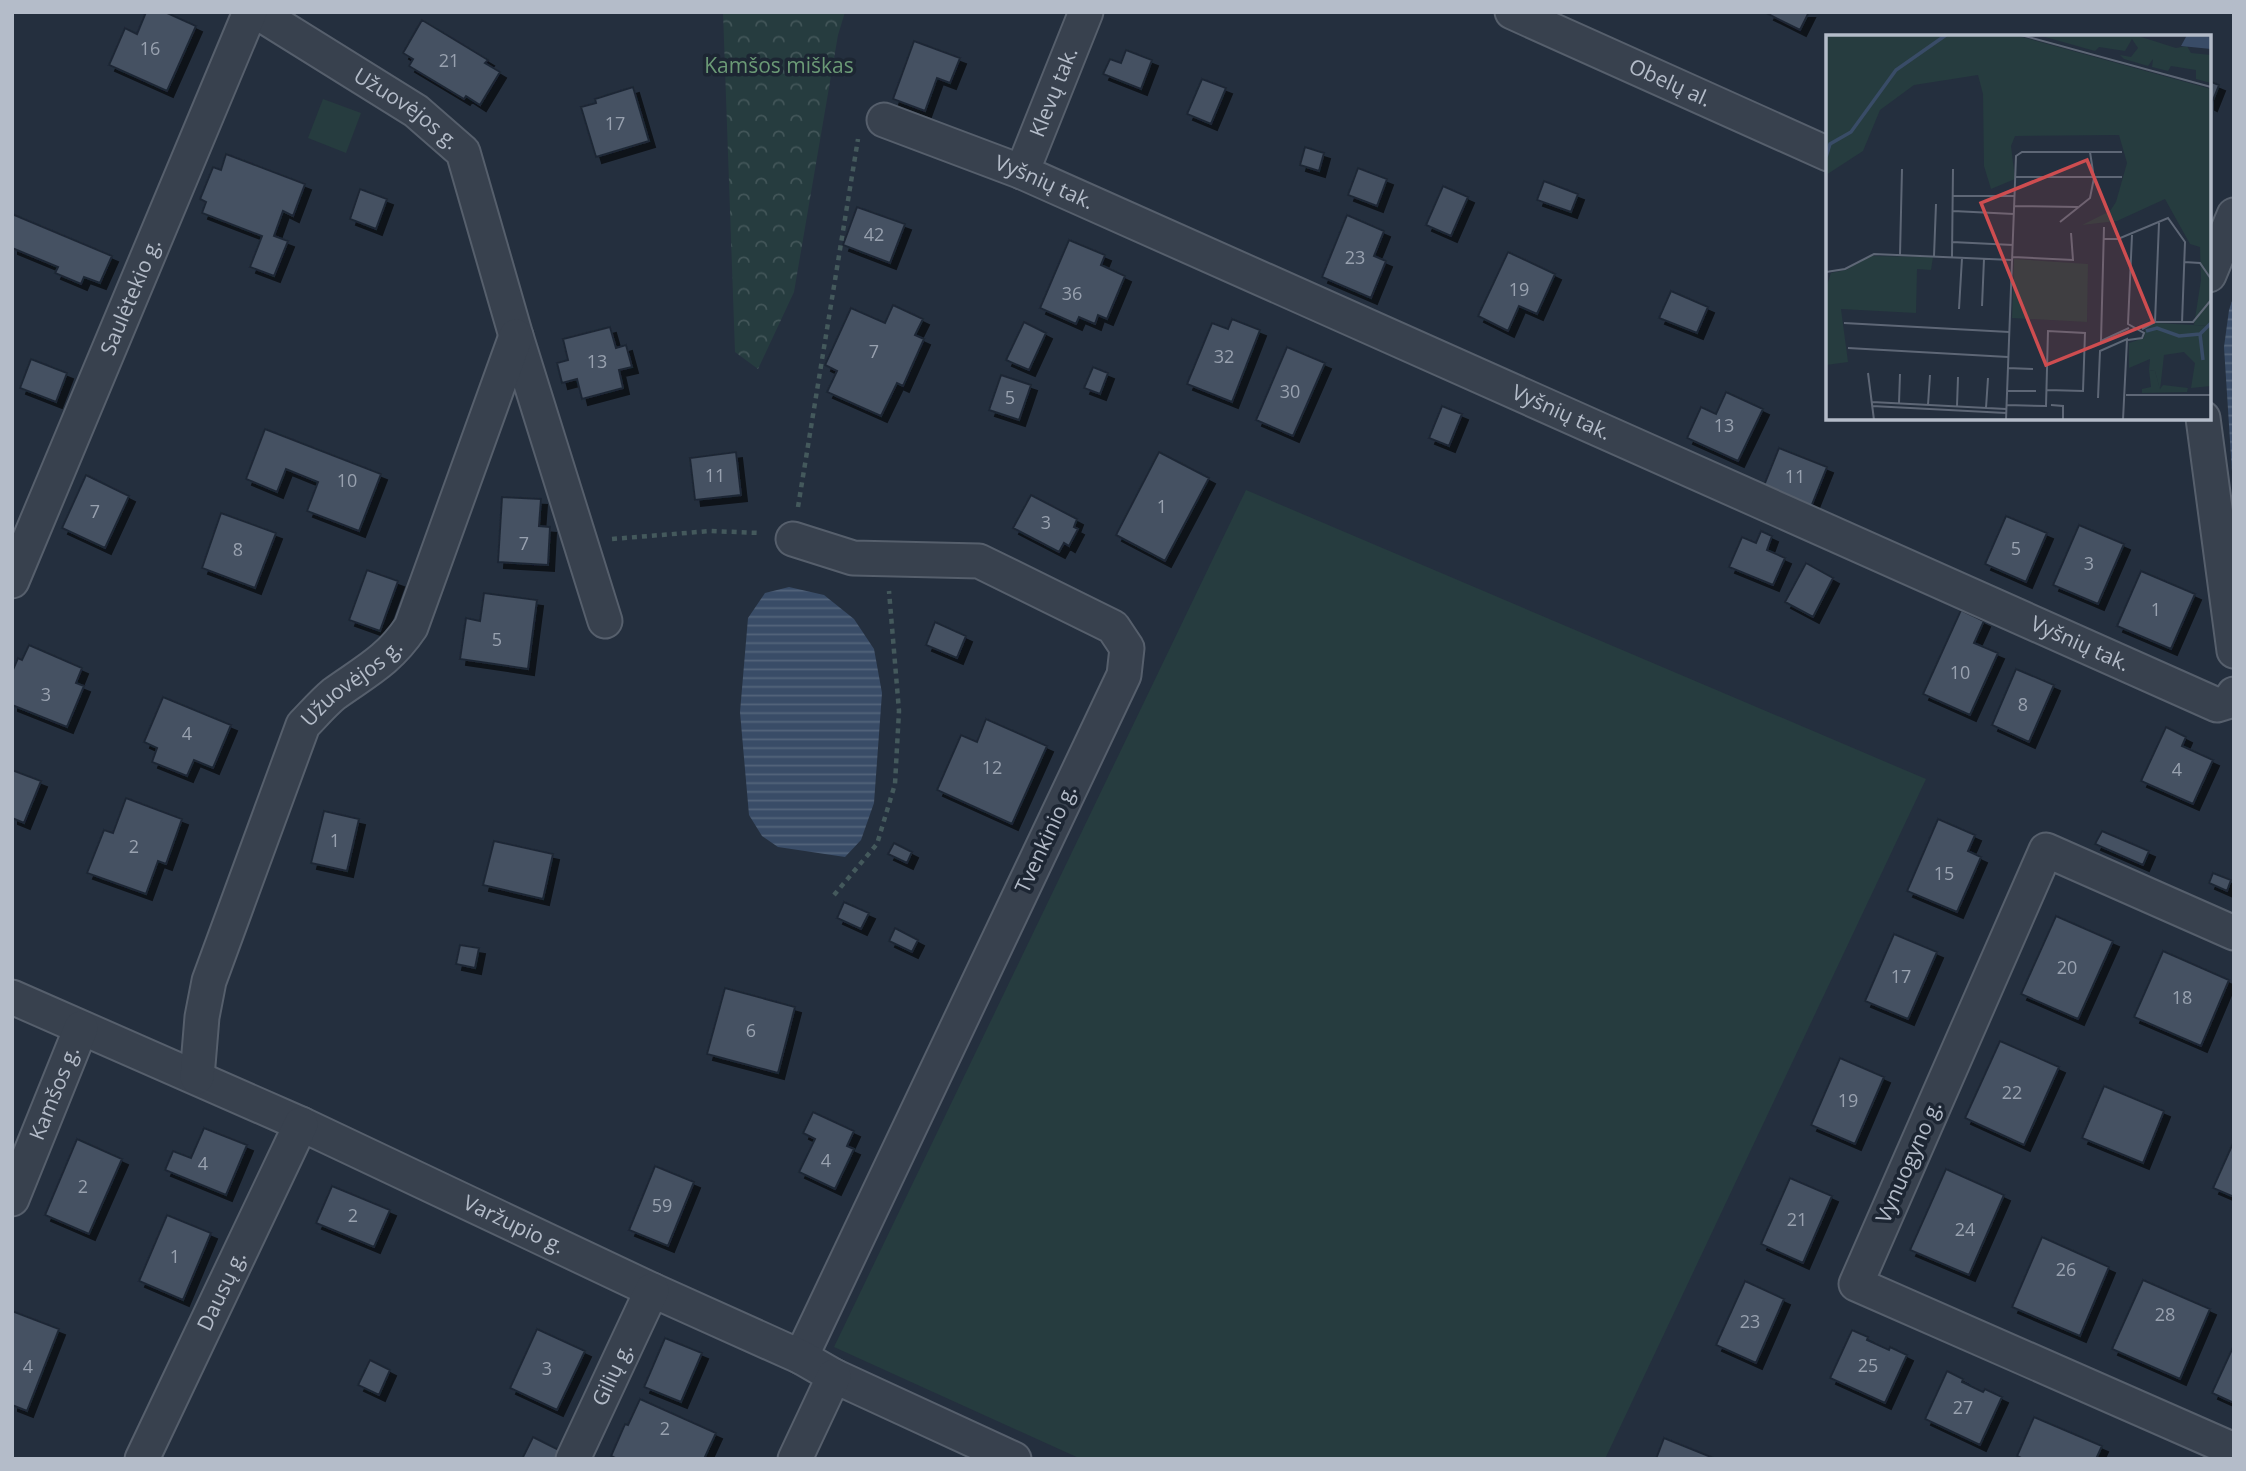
<svg xmlns="http://www.w3.org/2000/svg" width="2246" height="1471" font-family="'Open Sans',sans-serif">
<defs>
<pattern id="forest-crowns" width="20" height="18" patternUnits="userSpaceOnUse" patternTransform="scale(1.75)"><rect width="20" height="18" fill="#263c3f"/><path d="M2 6a3 3 0 1 1 6 0M12 15a3 3 0 1 1 6 0" fill="none" stroke="#435659"/></pattern>
<pattern id="water-rules" width="6" height="5" patternUnits="userSpaceOnUse" patternTransform="scale(1.75)"><rect width="6" height="5" fill="#394c67"/><path d="M0 2.5h6" fill="none" stroke="#53647b"/></pattern>
<filter id="shadow"><feDropShadow dx="6" dy="6" stdDeviation="0" flood-color="#0009"/></filter>
</defs>
<rect width="100%" height="100%" fill="#242f3e"/>
<path fill="#263c3f" d="M 323,99 L 361,113 L 346,153 L 308,138 Z
M 1246,490 L 1926,779 L 1605,1459 L 1081,1459 L 834,1347 Z"/>
<path fill="url(#forest-crowns)" d="M 723,12 L 845,12 L 838,35 L 794,292 L 758,369 L 735,352 Z"/>
<path fill="url(#water-rules)" d="M 2234,295 L 2234,503 L 2224,347 L 2229,310 Z
M 789,587 L 824,595 L 854,619 L 874,649 L 882,693 L 874,803 L 861,840 L 845,857 L 778,847 L 762,836 L 749,815 L 740,712 L 748,618 L 765,593 Z"/>
<path fill="#455162" stroke="#1f2835" stroke-width="2" filter="url(#shadow)" d="M 146,12 L 165,12 L 196,26 L 167,91 L 109,65 L 125,28 L 137,34 Z
M 1769,12 L 1809,12 L 1800,30 L 1768,14 Z
M 422,20 L 488,60 L 485,63 L 500,72 L 480,105 L 466,96 L 464,99 L 409,66 L 413,59 L 403,53 Z
M 914,41 L 960,58 L 950,83 L 937,78 L 925,111 L 893,99 Z
M 1126,50 L 1152,60 L 1141,89 L 1103,74 L 1110,59 L 1121,63 Z
M 1202,79 L 1226,88 L 1211,124 L 1187,114 Z
M 2209,81 L 2219,85 L 2211,105 L 2209,104 Z
M 633,87 L 649,141 L 596,157 L 581,107 L 596,103 L 595,99 Z
M 1305,147 L 1324,153 L 1319,171 L 1300,165 Z
M 226,154 L 305,184 L 293,216 L 283,211 L 274,236 L 288,241 L 274,276 L 250,267 L 262,236 L 202,213 L 206,202 L 200,199 L 213,167 L 221,170 Z
M 1358,168 L 1387,179 L 1377,206 L 1348,195 Z
M 1544,181 L 1578,194 L 1571,212 L 1537,200 Z
M 1443,186 L 1468,197 L 1451,236 L 1426,225 Z
M 360,189 L 387,199 L 376,229 L 350,219 Z
M 857,207 L 905,224 L 890,263 L 843,245 Z
M 12,214 L 112,256 L 100,283 L 84,277 L 81,284 L 55,273 L 58,267 L 12,248 Z
M 1347,215 L 1384,231 L 1374,256 L 1386,261 L 1371,298 L 1322,277 Z
M 1069,240 L 1105,255 L 1101,265 L 1125,276 L 1107,319 L 1098,315 L 1095,324 L 1079,317 L 1076,324 L 1040,308 Z
M 1508,252 L 1555,274 L 1537,314 L 1519,306 L 1508,331 L 1478,316 Z
M 1671,291 L 1708,307 L 1697,333 L 1659,318 Z
M 893,305 L 923,319 L 915,335 L 924,339 L 903,386 L 897,383 L 881,416 L 827,392 L 837,371 L 825,365 L 851,308 L 885,323 Z
M 1232,319 L 1260,330 L 1232,402 L 1187,384 L 1212,323 L 1228,329 Z
M 1024,322 L 1046,333 L 1029,370 L 1006,360 Z
M 610,327 L 616,348 L 626,345 L 632,367 L 619,370 L 623,388 L 582,399 L 577,379 L 562,383 L 557,363 L 568,360 L 563,339 Z
M 1287,347 L 1325,363 L 1293,436 L 1256,420 Z
M 31,359 L 67,373 L 56,402 L 20,388 Z
M 1093,367 L 1108,373 L 1100,394 L 1084,388 Z
M 1001,375 L 1031,385 L 1019,420 L 989,410 Z
M 1726,392 L 1763,409 L 1738,461 L 1687,438 L 1701,407 L 1716,414 Z
M 1442,406 L 1462,414 L 1449,446 L 1429,438 Z
M 265,429 L 381,474 L 359,531 L 307,511 L 318,482 L 286,469 L 277,492 L 246,479 Z
M 1779,448 L 1827,467 L 1811,507 L 1763,488 Z
M 736,452 L 741,495 L 695,500 L 690,458 Z
M 1159,452 L 1209,478 L 1165,561 L 1116,535 Z
M 86,475 L 129,496 L 105,548 L 62,528 Z
M 1031,495 L 1077,519 L 1074,527 L 1078,529 L 1069,546 L 1064,543 L 1059,552 L 1013,528 Z
M 502,497 L 541,499 L 539,526 L 550,527 L 548,565 L 498,562 Z
M 221,513 L 276,533 L 255,588 L 202,568 Z
M 2006,516 L 2047,533 L 2026,582 L 1985,564 Z
M 2079,525 L 2124,544 L 2098,604 L 2053,585 Z
M 1761,531 L 1772,536 L 1767,550 L 1785,558 L 1773,585 L 1729,567 L 1742,537 L 1756,543 Z
M 1806,563 L 1833,578 L 1813,617 L 1785,602 Z
M 367,570 L 398,581 L 380,631 L 349,620 Z
M 2141,571 L 2195,594 L 2171,649 L 2117,626 Z
M 484,593 L 537,600 L 528,669 L 460,659 L 466,618 L 480,621 Z
M 1961,610 L 1984,621 L 1974,643 L 1998,653 L 1970,715 L 1923,694 Z
M 935,622 L 966,636 L 957,658 L 926,645 Z
M 29,645 L 82,668 L 76,683 L 84,686 L 67,727 L 12,705 L 12,672 L 18,658 L 22,660 Z
M 2016,669 L 2054,685 L 2029,742 L 1992,725 Z
M 163,697 L 231,725 L 213,768 L 194,760 L 187,776 L 152,762 L 157,748 L 144,742 Z
M 986,719 L 1047,746 L 1012,824 L 937,790 L 961,735 L 977,742 Z
M 2166,727 L 2186,737 L 2182,746 L 2213,760 L 2193,804 L 2141,781 Z
M 12,770 L 41,781 L 24,823 L 12,818 Z
M 126,798 L 182,819 L 166,864 L 158,861 L 146,894 L 87,873 L 104,830 L 113,833 Z
M 324,811 L 359,819 L 347,871 L 311,863 Z
M 1938,819 L 1975,835 L 1968,851 L 1981,857 L 1957,912 L 1907,891 Z
M 2102,831 L 2149,851 L 2143,865 L 2095,844 Z
M 494,841 L 553,854 L 543,899 L 483,885 Z
M 894,843 L 912,852 L 907,863 L 888,854 Z
M 2213,873 L 2231,880 L 2227,891 L 2209,883 Z
M 844,902 L 869,913 L 861,929 L 837,918 Z
M 2056,916 L 2113,941 L 2078,1019 L 2021,994 Z
M 895,928 L 918,940 L 912,952 L 889,941 Z
M 1894,934 L 1937,952 L 1908,1019 L 1865,1001 Z
M 460,945 L 479,948 L 475,968 L 456,964 Z
M 2163,951 L 2229,980 L 2201,1046 L 2134,1017 Z
M 725,988 L 795,1007 L 778,1073 L 707,1054 Z
M 2000,1041 L 2059,1067 L 2024,1145 L 1965,1118 Z
M 1840,1058 L 1884,1077 L 1855,1144 L 1811,1125 Z
M 2104,1086 L 2164,1111 L 2143,1163 L 2082,1138 Z
M 813,1112 L 854,1131 L 847,1146 L 854,1149 L 835,1189 L 799,1172 L 815,1139 L 803,1133 Z
M 204,1128 L 247,1145 L 226,1195 L 165,1170 L 173,1151 L 191,1158 Z
M 77,1139 L 122,1159 L 89,1234 L 45,1215 Z
M 2234,1141 L 2234,1197 L 2213,1188 Z
M 655,1166 L 694,1182 L 668,1246 L 629,1230 Z
M 1946,1169 L 2004,1195 L 1969,1275 L 1910,1250 Z
M 1790,1178 L 1832,1196 L 1803,1263 L 1761,1244 Z
M 332,1186 L 390,1210 L 374,1247 L 316,1223 Z
M 167,1215 L 211,1233 L 183,1300 L 139,1281 Z
M 2042,1237 L 2109,1267 L 2080,1336 L 2012,1307 Z
M 2143,1280 L 2210,1309 L 2180,1379 L 2112,1349 Z
M 1745,1281 L 1784,1299 L 1756,1363 L 1716,1345 Z
M 12,1311 L 59,1329 L 27,1411 L 12,1405 Z
M 537,1329 L 585,1351 L 557,1410 L 510,1388 Z
M 1852,1330 L 1868,1337 L 1867,1340 L 1889,1350 L 1890,1347 L 1907,1355 L 1885,1403 L 1830,1378 Z
M 665,1338 L 702,1353 L 681,1402 L 644,1387 Z
M 2234,1345 L 2234,1403 L 2212,1393 Z
M 370,1360 L 390,1370 L 379,1395 L 358,1385 Z
M 1947,1371 L 1963,1379 L 1962,1382 L 1983,1392 L 1985,1389 L 2002,1397 L 1980,1445 L 1925,1419 Z
M 640,1399 L 716,1433 L 704,1459 L 617,1459 L 611,1456 L 625,1424 L 628,1425 Z
M 2034,1417 L 2102,1446 L 2096,1459 L 2023,1459 L 2017,1456 Z
M 533,1437 L 561,1451 L 558,1459 L 522,1459 Z
M 1664,1438 L 1716,1459 L 1656,1459 Z"/>
<g fill="none" stroke-linecap="round" stroke-linejoin="round">
<g stroke="#565f6c" stroke-width="37">
<g id="minor">
<path id="s1" d="M 257,12 L 416,111 L 463,152 L 516,336 L 605,621"/>
<path id="s2" d="M 1512,12 L 1828,154"/>
<path id="s3" d="M 884,120 L 1022,172 L 2217,705 L 2230,701 L 2234,694"/>
<path id="s4" d="M 1022,172 L 1086,12"/>
<path d="M 2209,275 L 2234,215"/>
<path d="M 2203,418 L 2234,651"/>
<path d="M 793,539 L 853,558 L 979,561 L 1113,627 L 1127,648 L 1124,675 L 801,1357"/>
<path id="s5" d="M 12,581 L 250,12"/>
<path d="M 2234,933 L 2046,850 L 1856,1284 L 2234,1450"/>
<path id="s6" d="M 12,997 L 301,1124 L 652,1290 L 801,1357 L 834,1376 L 1014,1459"/>
<path id="s7" d="M 197,1077 L 202,1017 L 209,981 L 303,725 C 313,715 323,703 334,694 C 366,671 388,661 411,627 L 516,336"/>
<path id="s8" d="M 12,1199 L 81,1028"/>
<path id="s9" d="M 142,1459 L 301,1124"/>
<path id="s10" d="M 573,1459 L 652,1290"/>
<path d="M 795,1459 L 834,1376"/>
</g>
</g>
<path stroke="#44595c" stroke-width="4.5" stroke-dasharray="5 5" stroke-linecap="butt" d="M 798,507 L 858,139
M 612,539 L 710,531 L 761,533
M 834,895 L 877,844 L 895,784 L 899,711 L 889,591"/>
<use href="#minor" stroke="#38414e" stroke-width="33"/>
</g>
<g text-anchor="middle" stroke-width="7" stroke-linejoin="round" paint-order="stroke">
<g font-size="18" fill="#98a1af">
<text x="150" y="55">16</text>
<text x="449" y="67">21</text>
<text x="615" y="130">17</text>
<text x="874" y="241">42</text>
<text x="1355" y="264">23</text>
<text x="1519" y="296">19</text>
<text x="1072" y="300">36</text>
<text x="874" y="358">7</text>
<text x="1224" y="363">32</text>
<text x="597" y="368">13</text>
<text x="1290" y="398">30</text>
<text x="1010" y="404">5</text>
<text x="1724" y="432">13</text>
<text x="715" y="482">11</text>
<text x="1795" y="483">11</text>
<text x="347" y="487">10</text>
<text x="1162" y="513">1</text>
<text x="95" y="518">7</text>
<text x="1046" y="529">3</text>
<text x="524" y="550">7</text>
<text x="2016" y="555">5</text>
<text x="238" y="556">8</text>
<text x="2089" y="570">3</text>
<text x="2156" y="616">1</text>
<text x="497" y="646">5</text>
<text x="1960" y="679">10</text>
<text x="46" y="701">3</text>
<text x="2023" y="711">8</text>
<text x="187" y="740">4</text>
<text x="992" y="774">12</text>
<text x="2177" y="776">4</text>
<text x="335" y="847">1</text>
<text x="134" y="853">2</text>
<text x="1944" y="880">15</text>
<text x="2067" y="974">20</text>
<text x="1901" y="983">17</text>
<text x="2182" y="1004">18</text>
<text x="751" y="1037">6</text>
<text x="2012" y="1099">22</text>
<text x="1848" y="1107">19</text>
<text x="826" y="1167">4</text>
<text x="203" y="1170">4</text>
<text x="83" y="1193">2</text>
<text x="662" y="1212">59</text>
<text x="353" y="1222">2</text>
<text x="1797" y="1226">21</text>
<text x="1965" y="1236">24</text>
<text x="175" y="1263">1</text>
<text x="2066" y="1276">26</text>
<text x="2165" y="1321">28</text>
<text x="1750" y="1328">23</text>
<text x="1868" y="1372">25</text>
<text x="28" y="1373">4</text>
<text x="547" y="1375">3</text>
<text x="1963" y="1414">27</text>
<text x="665" y="1435">2</text>
</g>
<g font-size="21" fill="#6b9a76" stroke="#1d2633">
<text x="779" y="73">Kamšos miškas</text>
</g>
<g font-size="21" fill="#b4bcc9" stroke="#1d2633">
<text dy="7" stroke="none"><textPath href="#s2" startOffset="173">Obelų al.</textPath></text>
<text dy="7" stroke="none"><textPath href="#s4" startOffset="86">Klevų tak.</textPath></text>
<text dy="7" stroke="none"><textPath href="#s1" startOffset="178">Užuovėjos g.</textPath></text>
<text dy="7" stroke="none"><textPath href="#s3" startOffset="172">Vyšnių tak.</textPath></text>
<text dy="7" stroke="none"><textPath href="#s5" startOffset="308">Saulėtekio g.</textPath></text>
<text dy="7" stroke="none"><textPath href="#s3" startOffset="738">Vyšnių tak.</textPath></text>
<text dy="7" stroke="none"><textPath href="#s3" startOffset="1306">Vyšnių tak.</textPath></text>
<text dy="7" stroke="none"><textPath href="#s7" startOffset="434">Užuovėjos g.</textPath></text>
<text transform="translate(1046 839) rotate(-65)" y="7">Tvenkinio g.</text>
<text dy="7" stroke="none"><textPath href="#s8" startOffset="114">Kamšos g.</textPath></text>
<text transform="translate(1909 1162) rotate(-66)" y="7">Vynuogyno g.</text>
<text dy="7" stroke="none"><textPath href="#s6" startOffset="551">Varžupio g.</textPath></text>
<text dy="7" stroke="none"><textPath href="#s9" startOffset="186">Dausų g.</textPath></text>
<text dy="7" stroke="none"><textPath href="#s10" startOffset="93">Gilių g.</textPath></text>
</g>
</g>
<g transform="translate(1826 35)">
<rect width="385" height="385" fill="#242f3e"/>
<path d="M 44,221 L 107,222 L 105,235 L 91,234 L 90,278 L 15,274 L 22,327 L 0,330 L 0,253 L 5,238 L 20,235 ZM 188,224 L 262,229 L 261,287 L 186,283 ZM 323,335 L 329,336 L 334,354 L 337,350 L 362,353 L 361,357 L 316,358 L 316,354 L 325,352 Z" fill="#263c3f"/>
<path d="M 0,0 L 189,0 L 385,54 L 385,291 L 368,290 L 375,245 L 374,212 L 364,209 L 339,164 L 291,186 L 256,190 L 284,176 L 290,167 L 301,128 L 293,100 L 189,101 L 185,111 L 189,144 L 165,154 L 158,131 L 157,59 L 152,40 L 88,50 L 54,75 L 37,116 L 0,140 ZM 212,0 L 309,0 L 350,13 L 361,11 L 365,18 L 385,20 L 385,48 L 370,44 L 370,35 L 345,31 L 342,36 L 326,32 L 327,24 L 322,31 L 298,24 L 294,20 L 305,22 L 312,13 L 306,4 L 299,16 L 273,12 L 269,16 Z" fill="#263c3f"/>
<path d="M 330,288 L 385,291 L 385,351 L 365,353 L 369,328 L 358,317 L 338,320 L 334,355 L 329,336 L 323,335 L 324,324 L 303,333 L 303,308 L 318,303 L 319,294 Z" fill="#263c3f"/>
<path d="M 361,0 L 385,0 L 385,14 L 355,11 Z" fill="#394c67"/>
<path fill="none" stroke="#394c67" stroke-width="3.5" d="M 0,122 L 4,109 L 25,97 L 70,35 L 120,0M 320,296 L 331,293 L 353,301 L 374,299 L 385,288M 374,299 L 377,325"/>
<path fill="none" stroke="#5e6776" stroke-width="2" d="M 195,0 L 385,52M 190,142 L 296,142M 127,161 L 189,161M 189,171 L 252,172M 127,176 L 188,179M 234,187 L 264,163 L 268,143 L 264,117M 278,192 L 275,306 L 303,293M 278,204 L 292,204 L 342,183 L 359,207 L 356,288M 126,207 L 187,210M 74,220 L 76,134M 108,221 L 110,169M 126,222 L 127,134M 187,222 L 247,225 L 245,198M 358,227 L 374,228 L 385,244M 0,237 L 19,234 L 48,219 L 186,225M 156,271 L 158,224M 133,274 L 136,223M 329,287 L 333,188M 18,288 L 183,297M 316,294 L 329,287 L 367,287 L 385,265M 302,305 L 316,303 L 318,298 L 302,289 L 306,200M 22,313 L 182,322M 181,333 L 207,334M 42,338 L 48,385M 181,356 L 210,356M 300,360 L 385,360M 272,363 L 274,316 L 301,304 L 297,385M 46,367 L 180,374M 73,368 L 74,339M 102,370 L 104,340M 180,370 L 220,371 L 221,334 L 222,296 L 259,298 L 257,356 L 221,355M 225,370 L 237,371 L 237,385M 46,371 L 180,378M 131,371 L 132,342M 160,373 L 162,343M 180,385 L 190,121 L 196,117 L 296,117"/>
<path fill="#ce4d50" fill-opacity="0.15" stroke="#ce4d50" stroke-width="3.5" d="M 261,125 L 327,287 L 220,330 L 155,168 Z"/>
<rect width="385" height="385" fill="none" stroke="#b4bcc9" stroke-width="3.5"/>
</g>
<rect width="2246" height="1471" fill="none" stroke="#b4bcc9" stroke-width="28"/>
</svg>
